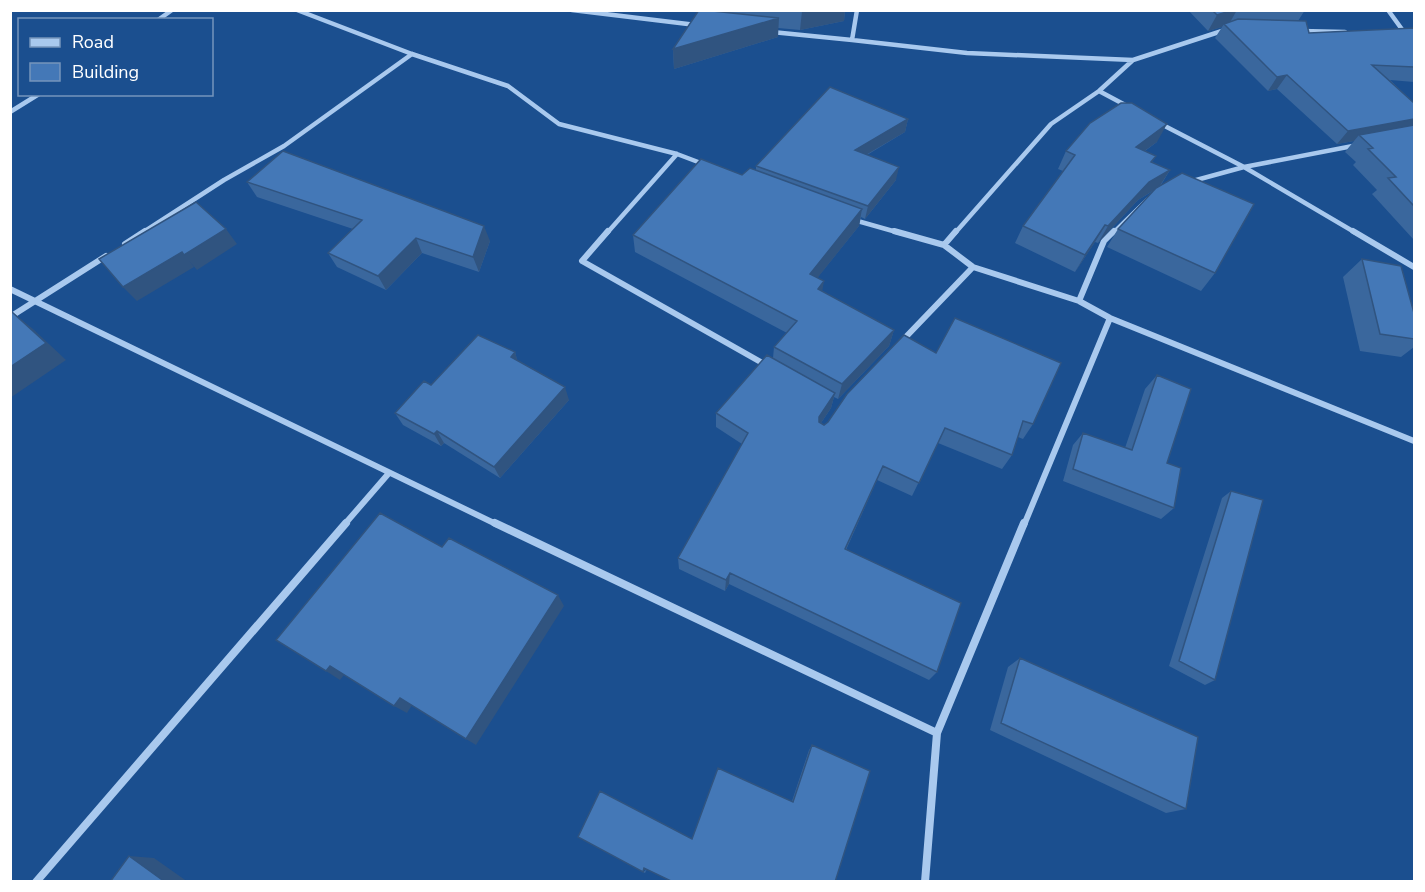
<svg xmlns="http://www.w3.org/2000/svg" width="1425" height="892" font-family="'Nunito Sans',sans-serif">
<rect width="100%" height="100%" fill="#1b4f8f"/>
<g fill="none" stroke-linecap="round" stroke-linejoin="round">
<path stroke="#a9c9ee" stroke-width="4.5" d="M 297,10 L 412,54 L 508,86 L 559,124 L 677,154 L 706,165
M 572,10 L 696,25
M 1388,10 L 1414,46
M 158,20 L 172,10
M 1301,31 L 1345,32
M 772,32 L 852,40 L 857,10
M 852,40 L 967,53 L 1133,60
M 1099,91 L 1129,107
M 10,112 L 39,94
M 1159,123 L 1244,167 L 1356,233
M 1189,182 L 1244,167 L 1358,145
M 854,220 L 900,233
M 142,233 L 224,180 L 284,146 L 412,54
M 607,233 L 677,154
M 955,233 L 1051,124 L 1099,91 L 1133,60 L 1225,30
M 1113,233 L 1147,200"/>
<path stroke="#a9c9ee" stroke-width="6" d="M 608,231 L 582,261 L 766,365
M 894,231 L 944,245 L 973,267 L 1079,301 L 1110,318 L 1414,441
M 1353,231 L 1414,267
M 125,244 L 145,231
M 944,245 L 956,231
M 10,289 L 498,525
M 1079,301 L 1104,241 L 1114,231
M 10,317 L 106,256
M 901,342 L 973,267
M 344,525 L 389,473
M 1024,525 L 1110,318"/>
<path stroke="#a9c9ee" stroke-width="8" d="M 495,523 L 937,733 L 1024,523
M 36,882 L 346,523
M 925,882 L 937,733"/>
</g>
<path fill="#3a679d" d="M 699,10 L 845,10 L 844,21 L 800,30 L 778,28 L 778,37 L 674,69 L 673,49 Z
M 1188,10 L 1305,10 L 1298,21 L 1309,33 L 1414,28 L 1414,82 L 1390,80 L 1414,103 L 1414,240 L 1372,194 L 1377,190 L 1353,165 L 1356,162 L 1345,152 L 1354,141 L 1337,144 L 1277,89 L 1268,91 L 1215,38 L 1222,27 L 1208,31 Z
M 908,119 L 905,132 L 867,155 L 896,180 L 865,219 L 861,217 L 859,226 L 817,278 L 822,291 L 894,330 L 889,346 L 838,399 L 834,397 L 831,408 L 821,423 L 824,425 L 828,422 L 904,335 L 1033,424 L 1023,439 L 1018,437 L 1012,455 L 1002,469 L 938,443 L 912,496 L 877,480 L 846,550 L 937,672 L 929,680 L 729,584 L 725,591 L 679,569 L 678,558 L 742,444 L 716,427 L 716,413 L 773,358 L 774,347 L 787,333 L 635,252 L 633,235 L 742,175 L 756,170 L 756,166 Z
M 1157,142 L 1145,151 L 1156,156 L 1152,162 L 1170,170 L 1161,185 L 1215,273 L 1201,291 L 1107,247 L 1118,229 L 1153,191 L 1138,200 L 1098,243 L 1095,242 L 1075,272 L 1015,243 L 1023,226 L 1063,171 L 1058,169 L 1066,151 Z
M 247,182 L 490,241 L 479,272 L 422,253 L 386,290 L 337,267 L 328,253 L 353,229 L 257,197 Z
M 1362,259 L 1414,313 L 1414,347 L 1401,357 L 1360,351 L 1343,277 Z
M 515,352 L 517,360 L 569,400 L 500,478 L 444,443 L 441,446 L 403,425 L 395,413 L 431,385 Z
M 1157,375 L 1167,463 L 1174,508 L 1161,519 L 1063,481 L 1073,445 L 1083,433 L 1125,448 L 1145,389 Z
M 1231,491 L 1215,680 L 1205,685 L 1169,666 L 1222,498 Z
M 1020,658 L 1186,809 L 1166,813 L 990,730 L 1008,667 Z
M 812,745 L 870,771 L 647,869 L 645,873 L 643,872 L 692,839 L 792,801 L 809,750 Z"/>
<path fill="#305480" d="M 845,10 L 844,21 L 800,30 L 802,11 Z
M 1233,10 L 1237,10 L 1229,24 L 1224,24 L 1222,27 L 1208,31 L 1217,15 Z
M 779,18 L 778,37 L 674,69 L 673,49 Z
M 1287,75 L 1277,89 L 1268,91 L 1277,77 Z
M 908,119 L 905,132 L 852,163 L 855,150 Z
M 1414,119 L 1414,130 L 1359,135 L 1354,141 L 1337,144 L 1348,131 Z
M 1167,124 L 1157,142 L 1126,164 L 1136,147 Z
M 899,167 L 896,180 L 865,219 L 868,206 Z
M 1170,170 L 1159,187 L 1138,200 L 1098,243 L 1108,226 L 1149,182 Z
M 862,209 L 859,226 L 807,291 L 810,274 Z
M 1105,225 L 1095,242 L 1075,272 L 1085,255 Z
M 484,226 L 490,241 L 479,272 L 473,257 Z
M 226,229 L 237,244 L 197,270 L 184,255 Z
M 416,238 L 422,253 L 386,290 L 378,276 Z
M 182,252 L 194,267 L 137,301 L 123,287 Z
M 824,281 L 821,298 L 818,289 Z
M 12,312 L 33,329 L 66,360 L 10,398 Z
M 894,330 L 889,346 L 838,399 L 842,384 Z
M 515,352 L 519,366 L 511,357 Z
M 565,387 L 569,400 L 500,478 L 494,467 Z
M 835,393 L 831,408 L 815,432 L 819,417 Z
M 437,431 L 444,443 L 441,446 L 434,434 Z
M 883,466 L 877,480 L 840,561 L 845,549 Z
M 730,573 L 729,584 L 725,591 L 726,580 Z
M 558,595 L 564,606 L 476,745 L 466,739 Z
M 330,666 L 344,675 L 340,680 L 326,671 Z
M 400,698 L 412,705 L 407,713 L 394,706 Z
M 129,856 L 154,858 L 188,882 L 165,882 Z"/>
<path fill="#4478b7" stroke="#305480" stroke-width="1.5" d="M 699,10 L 703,10 L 779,18 L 673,49 Z
M 1212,10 L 1233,10 L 1217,15 Z
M 1238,19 L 1306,21 L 1309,33 L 1414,28 L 1414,67 L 1372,65 L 1414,103 L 1414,119 L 1348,131 L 1287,75 L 1277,77 L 1224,24 Z
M 830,87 L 908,119 L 855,150 L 899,167 L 868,206 L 756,166 Z
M 1121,103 L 1132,103 L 1167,124 L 1136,147 L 1156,156 L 1151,162 L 1170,170 L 1149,182 L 1108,226 L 1105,225 L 1085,255 L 1023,226 L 1075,155 L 1066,151 L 1090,123 Z
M 1414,125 L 1414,206 L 1388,178 L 1396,177 L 1368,149 L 1373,148 L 1359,135 Z
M 283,151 L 484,226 L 473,257 L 416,238 L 378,276 L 328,253 L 362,220 L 247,182 Z
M 701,159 L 742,175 L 750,168 L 862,209 L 810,274 L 824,281 L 818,289 L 894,330 L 842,384 L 774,347 L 797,321 L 633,235 Z
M 1182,173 L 1254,204 L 1215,273 L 1118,229 L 1156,188 Z
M 196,202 L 226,229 L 184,255 L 182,252 L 123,287 L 99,259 Z
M 1362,259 L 1401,266 L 1414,313 L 1414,339 L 1380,334 Z
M 12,312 L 46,343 L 10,367 L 10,313 Z
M 955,318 L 1061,363 L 1033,424 L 1023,421 L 1012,455 L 945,428 L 919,483 L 883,466 L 845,549 L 961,603 L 937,672 L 730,573 L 726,580 L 678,558 L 748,433 L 716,413 L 767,355 L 835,393 L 819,417 L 819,422 L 824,425 L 828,422 L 847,394 L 904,335 L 936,353 Z
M 478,335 L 515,352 L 511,357 L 565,387 L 494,467 L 437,431 L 434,434 L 395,413 L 424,381 L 431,385 Z
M 1157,375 L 1191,389 L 1167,463 L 1181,468 L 1174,508 L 1073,469 L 1083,433 L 1132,450 Z
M 1231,491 L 1263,500 L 1215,680 L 1179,661 Z
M 380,513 L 442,547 L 449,538 L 558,595 L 466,739 L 400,698 L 394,706 L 330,666 L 326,671 L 276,640 Z
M 1020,658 L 1198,737 L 1186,809 L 1001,723 Z
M 812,745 L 870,771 L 835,882 L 673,882 L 644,868 L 643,872 L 578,837 L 600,791 L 692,839 L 718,768 L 793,802 Z
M 129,856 L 165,882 L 110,882 Z"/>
<rect width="1425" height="892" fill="none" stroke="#ffffff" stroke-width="24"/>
<rect x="18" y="18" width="195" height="78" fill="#1b4f8f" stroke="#7695bc" stroke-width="1.5"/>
<rect x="30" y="38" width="30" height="9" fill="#a9c9ee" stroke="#7695bc" stroke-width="1.5"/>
<text x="72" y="48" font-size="18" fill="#ffffff">Road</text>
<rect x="30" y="63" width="30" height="18" fill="#4478b7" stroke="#7695bc" stroke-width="1.5"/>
<text x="72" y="78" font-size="18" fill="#ffffff">Building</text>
</svg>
